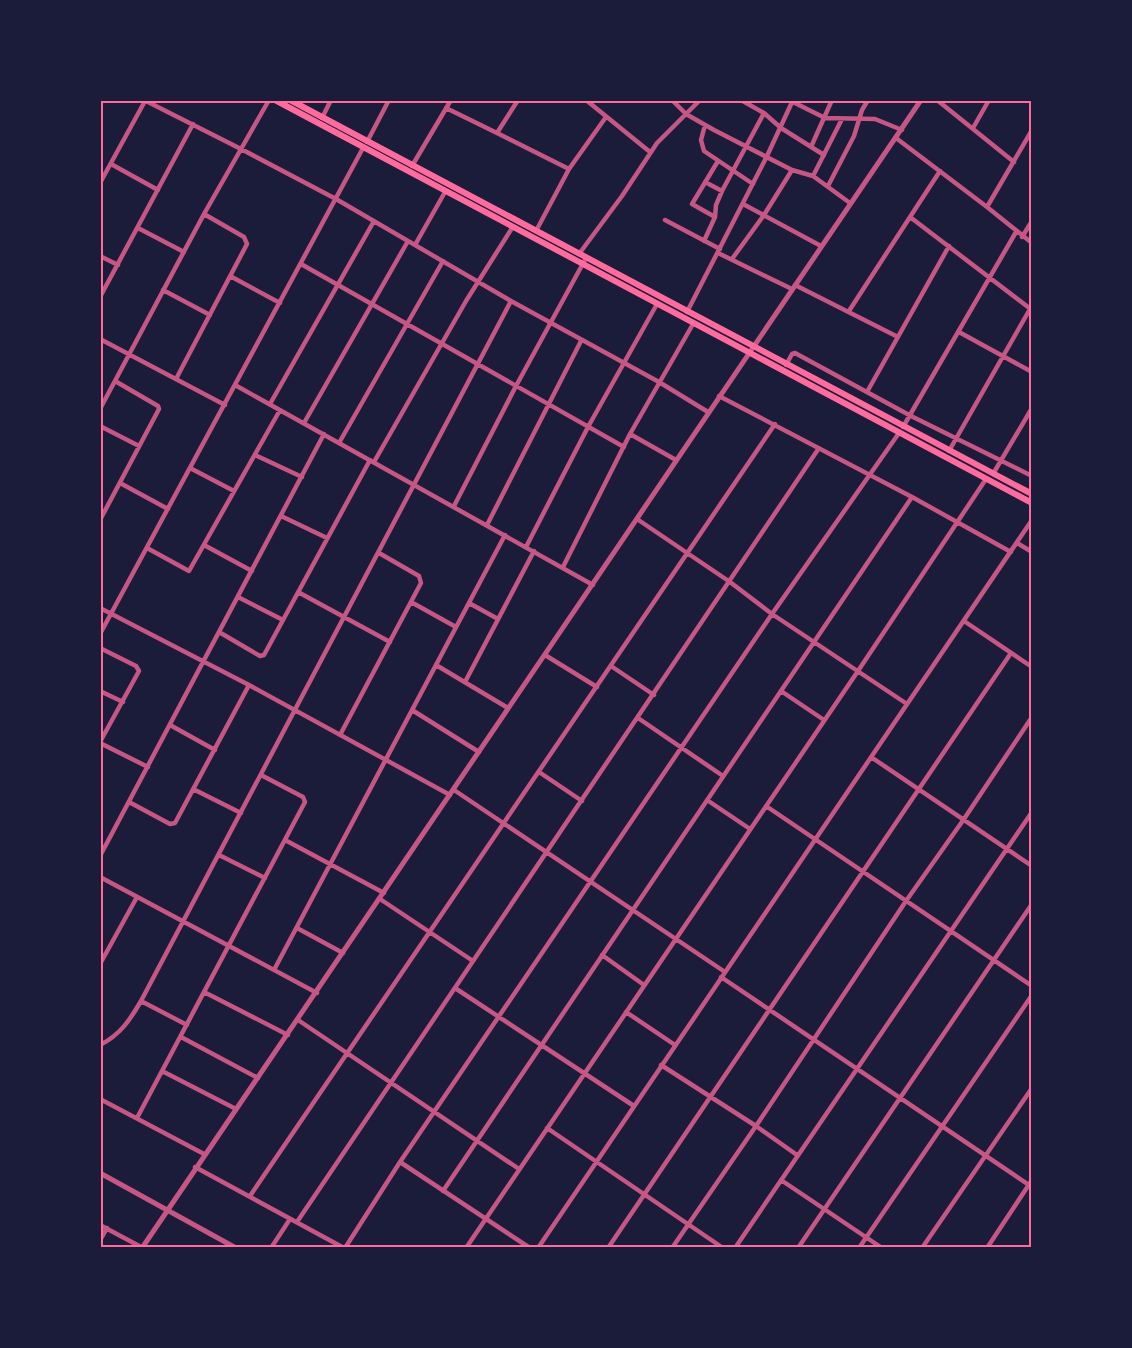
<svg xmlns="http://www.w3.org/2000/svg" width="1132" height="1348" font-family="Quicksand,sans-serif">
<rect width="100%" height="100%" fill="#1b1b3a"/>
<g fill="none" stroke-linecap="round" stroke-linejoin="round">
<path stroke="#c65784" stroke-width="4.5" d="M 144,100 L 241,149 L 336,199 L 511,301 L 659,382 L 708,412
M 586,100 L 650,152
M 672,100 L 686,114 L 714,130 L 792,170 L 813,176 L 850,203
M 741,100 L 764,113 L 781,128 L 824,155
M 937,100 L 1014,162
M 793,102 L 825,118 L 875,119 L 902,130
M 446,108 L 497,133 L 518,100
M 322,118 L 331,100
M 705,125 L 701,140 L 704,151 L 753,184
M 973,128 L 989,100
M 497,133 L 569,169
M 896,138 L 987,207 L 1032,243
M 367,142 L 389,100
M 811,147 L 832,100
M 111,164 L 158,190
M 412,166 L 451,100
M 940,171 L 910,217 L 1032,310
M 813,176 L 842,119
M 705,182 L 722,191
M 100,183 L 145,101
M 828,186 L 854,136 L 862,110 L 868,100
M 743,204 L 821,246
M 987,207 L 1032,130
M 715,217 L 692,204 L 718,161
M 665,220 L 720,249
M 138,228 L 184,252
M 536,231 L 569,169 L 606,117
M 1022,237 L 1032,221
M 704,241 L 715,217 L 716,205 L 722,191 L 764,113
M 415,245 L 445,192
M 718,253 L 792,289
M 579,254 L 622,196 L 657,143 L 700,100
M 100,256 L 118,265
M 732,259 L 764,215 L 792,170
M 301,264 L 624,447
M 230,276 L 280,303
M 795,285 L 898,337
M 163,290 L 210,315
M 100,297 L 193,124
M 849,311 L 910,217
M 687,312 L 767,156 L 793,100
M 959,332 L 1032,372
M 100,339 L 225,405
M 786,365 L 792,354 L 795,353 L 911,416 L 1032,476
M 176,379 L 247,244 L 244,237 L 204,214
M 235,385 L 593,585
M 867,392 L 949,246
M 719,396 L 912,497 L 1011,552
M 270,404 L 374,221
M 100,409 L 204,214 L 269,100
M 304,423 L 408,241
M 100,426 L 139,446
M 903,427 L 1016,232
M 630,434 L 676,460
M 339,443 L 443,261
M 949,451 L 1030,309
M 255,455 L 302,477
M 374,462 L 466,301 L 512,228
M 190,468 L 234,491
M 993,474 L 1032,408
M 120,483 L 168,509
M 454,506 L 516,386 L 586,258
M 281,516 L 327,538
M 637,519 L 730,582 L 772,614 L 907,704
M 100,520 L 159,409 L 158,406 L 115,381
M 487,525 L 581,341
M 1017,543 L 1032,552
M 204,545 L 252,571
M 526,547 L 588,427 L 657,304
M 147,548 L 189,571 L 280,410
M 563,567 L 630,434 L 693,324
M 298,592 L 390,642
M 238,597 L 283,620
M 411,602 L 456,627
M 469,603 L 498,619
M 100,608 L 249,685 L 450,795
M 964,621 L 1032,667
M 219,632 L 260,656 L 264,655 L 370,460
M 100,634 L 363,148
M 100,648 L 136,666 L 139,671 L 100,742
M 545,655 L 597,687
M 436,665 L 508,708
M 611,666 L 654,695
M 465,682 L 534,551
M 100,691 L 123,702
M 781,691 L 824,720
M 412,710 L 479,752
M 638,718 L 723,776
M 170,725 L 215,750
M 340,735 L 421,583 L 419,576 L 379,553
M 100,743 L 148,767
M 871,757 L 1032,866
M 539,772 L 582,801
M 193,789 L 241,813
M 454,790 L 725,972
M 707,800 L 750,829
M 129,802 L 170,824 L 175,823 L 249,685
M 766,806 L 1032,986
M 285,840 L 384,893
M 219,855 L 265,878
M 100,856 L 324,434
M 100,877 L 317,993
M 380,899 L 473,961
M 297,928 L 343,953
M 602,955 L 644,985
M 100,964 L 137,897
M 274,970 L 505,535
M 721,977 L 1032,1187
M 455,988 L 634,1106
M 204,992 L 288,1035
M 141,1001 L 187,1025
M 626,1012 L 675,1045
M 298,1020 L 519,1169
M 181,1037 L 258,1078
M 100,1045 C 120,1035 130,1020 141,1001 L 511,301
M 661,1065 L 756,1126 L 797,1155
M 162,1071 L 236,1109
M 100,1099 L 204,1154
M 137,1118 L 305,802 L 303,797 L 261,775
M 547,1128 L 723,1248
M 400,1162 L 530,1248
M 195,1167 L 344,1248
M 781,1180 L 882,1248
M 443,1191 L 912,497
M 250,1196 L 775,424
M 297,1222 L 819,448
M 100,1225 L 143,1248
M 100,1240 L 107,1228
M 271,1248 L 290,1219
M 345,1248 L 400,1162 L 772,614 L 899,433
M 466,1248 L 858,671 L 986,479
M 538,1248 L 1032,520
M 608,1248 L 1011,653
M 672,1248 L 756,1126 L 906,901 L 964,819 L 1032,717
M 735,1248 L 1032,812
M 798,1248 L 1032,904
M 859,1248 L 1032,995
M 922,1248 L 1032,1088
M 987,1248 L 1032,1180"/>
<path stroke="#c65784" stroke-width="5" d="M 100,1173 L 236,1248
M 142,1248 L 921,100"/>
<path stroke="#ff6b9d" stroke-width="6" d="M 275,100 L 1032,503
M 290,100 L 1032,494"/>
</g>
<rect width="1132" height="1348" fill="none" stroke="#1b1b3a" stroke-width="204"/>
<rect x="102" y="102" width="928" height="1144" fill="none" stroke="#ff6b9d" stroke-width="2"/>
</svg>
